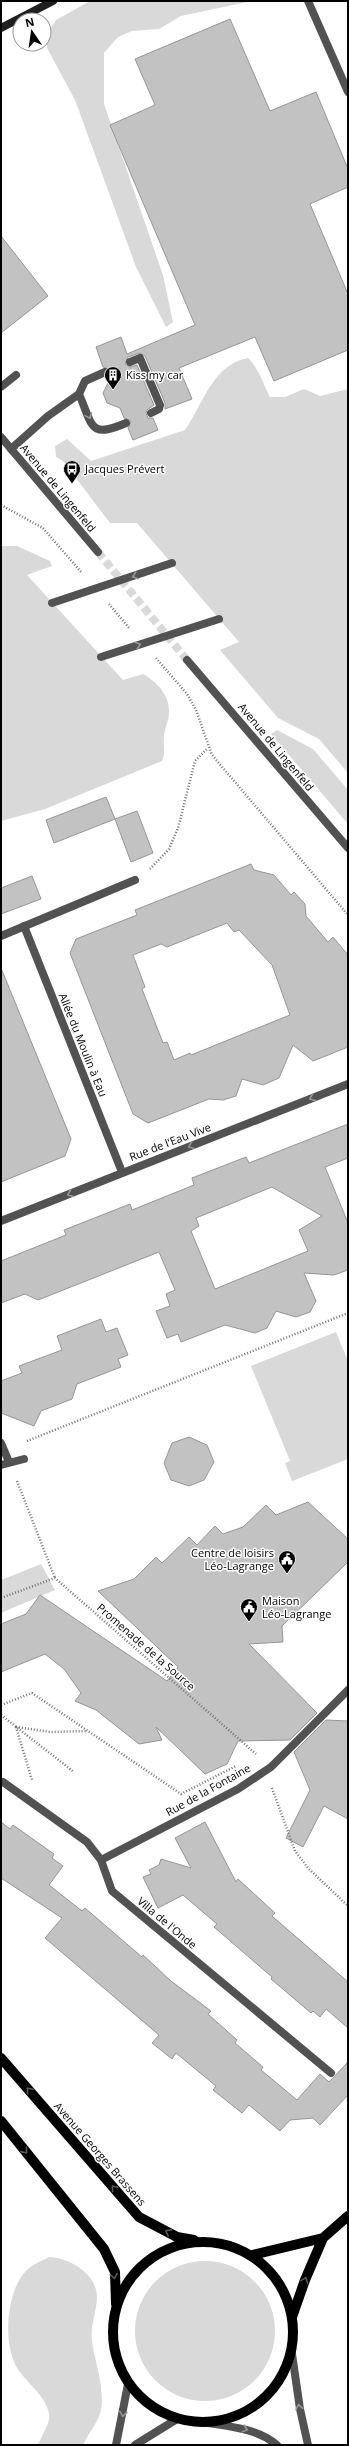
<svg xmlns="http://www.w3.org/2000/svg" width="349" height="2446" font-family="'Open Sans',sans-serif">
<rect width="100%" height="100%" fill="#fff"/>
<path fill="#d9d9d9" d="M 90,1 L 252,1 L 181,16 L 159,29 L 132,31 L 118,37 L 104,53 L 104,104 L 163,275 L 173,322 L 166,327 L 136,267 L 75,100 L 47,48 L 47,33 L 56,20 Z
M 248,358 C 259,369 263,383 270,397 L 285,397 L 304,389 L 320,396 L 348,389 L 348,773 L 319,739 L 278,718 L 220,650 L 239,642 L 137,523 L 110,523 L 63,461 L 56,457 L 55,446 L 67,439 L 91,461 L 185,430 C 203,404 213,364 248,358 Z
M 1,546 L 17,546 L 50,561 L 52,566 L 27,575 L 123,680 L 143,674 C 157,682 170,695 169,713 C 169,721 164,729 164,738 C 163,747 166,752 162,761 L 45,809 L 1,821 Z
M 277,730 L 313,749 L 348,790 L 348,824 L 271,734 Z
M 336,1332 L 348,1361 L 348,1459 L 292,1481 L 285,1463 L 290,1461 L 251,1366 Z
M 41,1564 L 55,1590 L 1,1613 L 1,1580 Z
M 49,2257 C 70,2258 98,2274 97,2299 C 96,2313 90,2327 92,2341 C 95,2363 105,2388 101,2410 C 99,2421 88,2434 83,2445 L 38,2445 C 41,2437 51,2422 49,2414 C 46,2394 23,2381 15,2364 C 3,2340 7,2290 26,2271 C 31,2265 42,2261 49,2257 Z
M135 2331a70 70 0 1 1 140 0a70 70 0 1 1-140 0Z"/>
<path fill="#c2c2c2" stroke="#969696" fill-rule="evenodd" d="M 230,19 L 270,111 L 316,92 L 348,169 L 348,187 L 310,204 L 348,294 L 348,350 L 274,381 L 255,337 L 179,368 L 192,399 L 165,409 L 165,403 L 145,356 L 140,353 L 128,357 L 125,364 L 130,367 L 137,365 L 154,405 L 147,410 L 146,413 L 148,418 L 153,418 L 158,430 L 133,440 L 128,428 L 131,421 L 124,418 L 120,408 L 107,403 L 103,393 L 109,381 L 107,377 L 110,370 L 103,367 L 96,347 L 121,337 L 127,354 L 195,325 L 110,125 L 155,105 L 135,59 Z
M 1,236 L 48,296 L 1,333 Z
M 106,797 L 115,819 L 54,843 L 46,820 Z
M 137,811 L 153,853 L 131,862 L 115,819 Z
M 251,864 L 254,870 L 274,875 L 291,895 L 294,892 L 305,904 L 306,916 L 328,942 L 333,937 L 348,955 L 348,1047 L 313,1061 L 293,1045 L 279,1078 L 263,1085 L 242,1079 L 236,1096 L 223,1100 L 209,1099 L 148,1123 L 133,1114 L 70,953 L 76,939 L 137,915 L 135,910 ZM 227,923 L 234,932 L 239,930 L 272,965 L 290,1015 L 191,1055 L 190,1053 L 174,1060 L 167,1042 L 163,1043 L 142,989 L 145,987 L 133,955 L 161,944 L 167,947 Z
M 32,876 L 41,899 L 1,914 L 1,888 Z
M 1,968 L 71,1139 L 65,1156 L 1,1182 Z
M 348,1124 L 348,1158 L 325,1167 L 348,1223 L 348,1270 L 334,1275 L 304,1273 L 316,1301 L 310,1312 L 296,1317 L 276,1311 L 267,1328 L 255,1333 L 225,1325 L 181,1342 L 178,1334 L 167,1338 L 156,1311 L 170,1306 L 166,1294 L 175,1290 L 159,1252 L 38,1300 L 25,1294 L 1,1303 L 1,1261 L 66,1235 L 64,1230 L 130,1204 L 132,1210 L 194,1185 L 192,1178 L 246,1157 L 249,1163 ZM 272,1187 L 322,1216 L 299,1230 L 308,1251 L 215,1289 L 191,1231 L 199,1226 L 196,1218 Z
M 101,1319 L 106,1332 L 117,1328 L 128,1355 L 118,1359 L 121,1367 L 77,1384 L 72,1399 L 41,1411 L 34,1426 L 1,1413 L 1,1381 L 22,1373 L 19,1366 L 62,1350 L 57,1336 Z
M 189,1437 L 207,1445 L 214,1462 L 204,1480 L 189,1486 L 171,1480 L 164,1463 L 172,1443 Z
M 308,1502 L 348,1539 L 348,1562 L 282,1626 L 283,1642 L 249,1644 L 317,1713 L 290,1740 L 238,1741 L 227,1764 L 205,1774 L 156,1727 L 162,1740 L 139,1744 L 96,1710 L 75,1701 L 81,1693 L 64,1669 L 45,1654 L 1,1672 L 1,1624 L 26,1614 L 40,1595 L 167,1681 L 178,1667 L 98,1591 L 134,1579 L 156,1557 L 162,1563 L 189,1537 L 197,1545 L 215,1526 L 223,1534 L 243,1527 L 266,1505 L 276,1515 Z
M 326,1720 L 348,1721 L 348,1819 L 324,1806 L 303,1847 L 286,1838 L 310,1790 L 294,1752 Z
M 1,1822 L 10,1829 L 13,1825 L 54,1854 L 52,1858 L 63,1866 L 49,1885 L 82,1911 L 85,1908 L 142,1957 L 143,1955 L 171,1981 L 211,2011 L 208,2014 L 237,2040 L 235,2043 L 263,2067 L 261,2070 L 297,2100 L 320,2074 L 329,2082 L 348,2062 L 348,2095 L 320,2125 L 313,2118 L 290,2120 L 280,2131 L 249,2105 L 242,2113 L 213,2090 L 216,2086 L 176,2053 L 172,2059 L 152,2043 L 159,2035 L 45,1938 L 62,1918 L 1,1878 Z
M 205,1822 L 236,1882 L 238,1879 L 275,1913 L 272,1916 L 348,1982 L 348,2028 L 326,2009 L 320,2017 L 313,2011 L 311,2013 L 271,1979 L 272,1977 L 214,1927 L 217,1924 L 183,1895 L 158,1908 L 143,1877 L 151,1874 L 149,1870 L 159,1865 L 161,1859 L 191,1868 L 175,1838 Z"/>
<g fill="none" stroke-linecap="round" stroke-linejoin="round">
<path stroke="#d9d9d9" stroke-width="8" stroke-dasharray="8 4" stroke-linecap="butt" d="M 98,552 L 187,660"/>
<path stroke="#747474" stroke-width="2.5" stroke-dasharray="1 2" stroke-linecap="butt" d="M 1,505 L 43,528 L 82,573
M 109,604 L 130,629
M 156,658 L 187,694 L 196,710 L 212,755 L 348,915
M 150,869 L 169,849 L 178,828 L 195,761 L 208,748
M 27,1441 L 348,1313
M 17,1481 L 55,1578
M 1,1598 L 55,1578 L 256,1754
M 1,1705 L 32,1693 L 181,1794 L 236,1766
M 1,1715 L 74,1772
M 16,1727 L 32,1780
M 16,1727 L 51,1732 L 87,1731
M 272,1788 L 295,1851 L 308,1868 L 348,1906"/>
<path stroke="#525252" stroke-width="8" d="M 308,1 L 348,92
M 130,362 L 140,358 L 160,405 L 159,409 L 151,413
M 105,372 L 85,381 L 79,394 C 93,426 89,439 126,423
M 1,387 L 16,375
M 11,449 L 48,416 L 79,394
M 52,603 L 172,563
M 101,657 L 219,619
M 1,936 L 135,880
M 1,1465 L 24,1459"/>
<path stroke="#525252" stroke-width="8" d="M 24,926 L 122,1172
M 1,1221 L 348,1084
M 1,1443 L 9,1462
M 3,1782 L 87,1842 L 101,1860 L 112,1891 L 331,2073
M 101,1860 L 238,1789 L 271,1767 L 348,1690"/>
<path stroke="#525252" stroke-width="8" d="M 1,437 L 98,552
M 187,660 L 348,848
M 292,2354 L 300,2409 L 308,2445
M 208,2423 C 233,2427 258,2429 277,2445
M 116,2445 L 128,2384
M 135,2445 L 177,2419"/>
<path stroke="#1f1f1f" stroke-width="8" d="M 1,28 L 53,1"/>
<path stroke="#000" stroke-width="10" d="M 1,2058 L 139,2217 L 177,2237 L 194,2240
M 1,2121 L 104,2249 L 115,2272 L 116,2304
M113 2332a90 90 0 1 1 180 0a90 90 0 1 1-180 0Z
M 252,2255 L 323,2238
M 292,2317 L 305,2280 L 323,2238 L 348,2216"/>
</g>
<defs><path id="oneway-chevron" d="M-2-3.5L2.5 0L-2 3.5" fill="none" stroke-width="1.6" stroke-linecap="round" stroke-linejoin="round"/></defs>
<g stroke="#979797">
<use href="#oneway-chevron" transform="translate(89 416) rotate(66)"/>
<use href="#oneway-chevron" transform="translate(135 576) rotate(162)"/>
<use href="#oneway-chevron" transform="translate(138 645) rotate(-18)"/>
<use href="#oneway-chevron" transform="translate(312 1098) rotate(159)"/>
<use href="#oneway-chevron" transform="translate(191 1146) rotate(159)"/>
<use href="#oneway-chevron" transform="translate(70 1194) rotate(158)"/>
<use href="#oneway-chevron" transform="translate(299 2407) rotate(-101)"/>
<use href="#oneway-chevron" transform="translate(123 2414) rotate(100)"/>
<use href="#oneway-chevron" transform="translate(245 2429) rotate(15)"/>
</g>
<g stroke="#595959">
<use href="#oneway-chevron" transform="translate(29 2090) rotate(-131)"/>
<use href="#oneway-chevron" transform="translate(25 2151) rotate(51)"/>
<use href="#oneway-chevron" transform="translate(114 2188) rotate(-131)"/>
<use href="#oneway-chevron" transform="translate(168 2232) rotate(-152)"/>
<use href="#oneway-chevron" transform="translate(114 2276) rotate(83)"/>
<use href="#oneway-chevron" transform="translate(305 2280) rotate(-69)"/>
</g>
<defs>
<g id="building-pin" transform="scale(0.9)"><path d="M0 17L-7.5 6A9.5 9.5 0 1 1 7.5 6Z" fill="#000" stroke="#fff"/><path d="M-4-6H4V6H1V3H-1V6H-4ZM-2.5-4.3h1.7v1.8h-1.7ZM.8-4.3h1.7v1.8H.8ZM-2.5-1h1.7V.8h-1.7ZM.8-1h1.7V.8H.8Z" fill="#fff"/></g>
<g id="bus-pin" transform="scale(0.9)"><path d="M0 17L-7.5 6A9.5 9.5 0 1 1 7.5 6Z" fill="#000" stroke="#fff"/><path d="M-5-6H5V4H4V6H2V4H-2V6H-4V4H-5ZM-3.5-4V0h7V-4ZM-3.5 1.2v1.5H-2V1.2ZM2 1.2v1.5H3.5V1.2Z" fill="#fff"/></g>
<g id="civic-pin" transform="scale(0.9)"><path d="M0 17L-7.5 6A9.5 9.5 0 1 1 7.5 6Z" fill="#000" stroke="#fff"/><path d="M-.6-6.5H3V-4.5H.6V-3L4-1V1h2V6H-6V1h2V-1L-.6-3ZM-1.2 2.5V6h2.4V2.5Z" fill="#fff"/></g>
</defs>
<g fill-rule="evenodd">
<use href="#building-pin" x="113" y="375"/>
<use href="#bus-pin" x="72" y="469"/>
<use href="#civic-pin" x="287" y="1559"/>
<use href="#civic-pin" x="249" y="1607"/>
</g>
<g text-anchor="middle" stroke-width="3" stroke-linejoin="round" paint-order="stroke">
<g font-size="11" fill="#000" stroke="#fff" text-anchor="start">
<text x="126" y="379">Kiss my car</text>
<text x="85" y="473">Jacques Prévert</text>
<text x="274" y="1557" text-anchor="end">Centre de loisirs<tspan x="274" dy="13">Léo-Lagrange</tspan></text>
<text x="262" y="1605">Maison<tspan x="262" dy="13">Léo-Lagrange</tspan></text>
</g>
<g font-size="11" fill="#000" stroke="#fff">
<text transform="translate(58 488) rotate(50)" y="4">Avenue de Lingenfeld</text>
<text transform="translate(276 747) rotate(50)" y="4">Avenue de Lingenfeld</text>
<text transform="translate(83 1045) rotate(68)" y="4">Allée du Moulin à Eau</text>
<text transform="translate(170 1142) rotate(-21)" y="4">Rue de l'Eau Vive</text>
<text transform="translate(146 1647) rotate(41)" y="4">Promenade de la Source</text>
<text transform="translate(208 1790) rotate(-29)" y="4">Rue de la Fontaine</text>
<text transform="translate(167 1923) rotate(40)" y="4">Villa de l'Onde</text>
<text transform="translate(100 2154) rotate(49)" y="4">Avenue Georges Brassens</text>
</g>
</g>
<rect width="349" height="2446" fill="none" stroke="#000000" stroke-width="4"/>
<g transform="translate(32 32) rotate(347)"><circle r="19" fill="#ffffff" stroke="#999999"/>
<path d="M0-3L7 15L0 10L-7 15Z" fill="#000000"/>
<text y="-6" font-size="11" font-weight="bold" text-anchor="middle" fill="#000000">N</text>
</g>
</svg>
